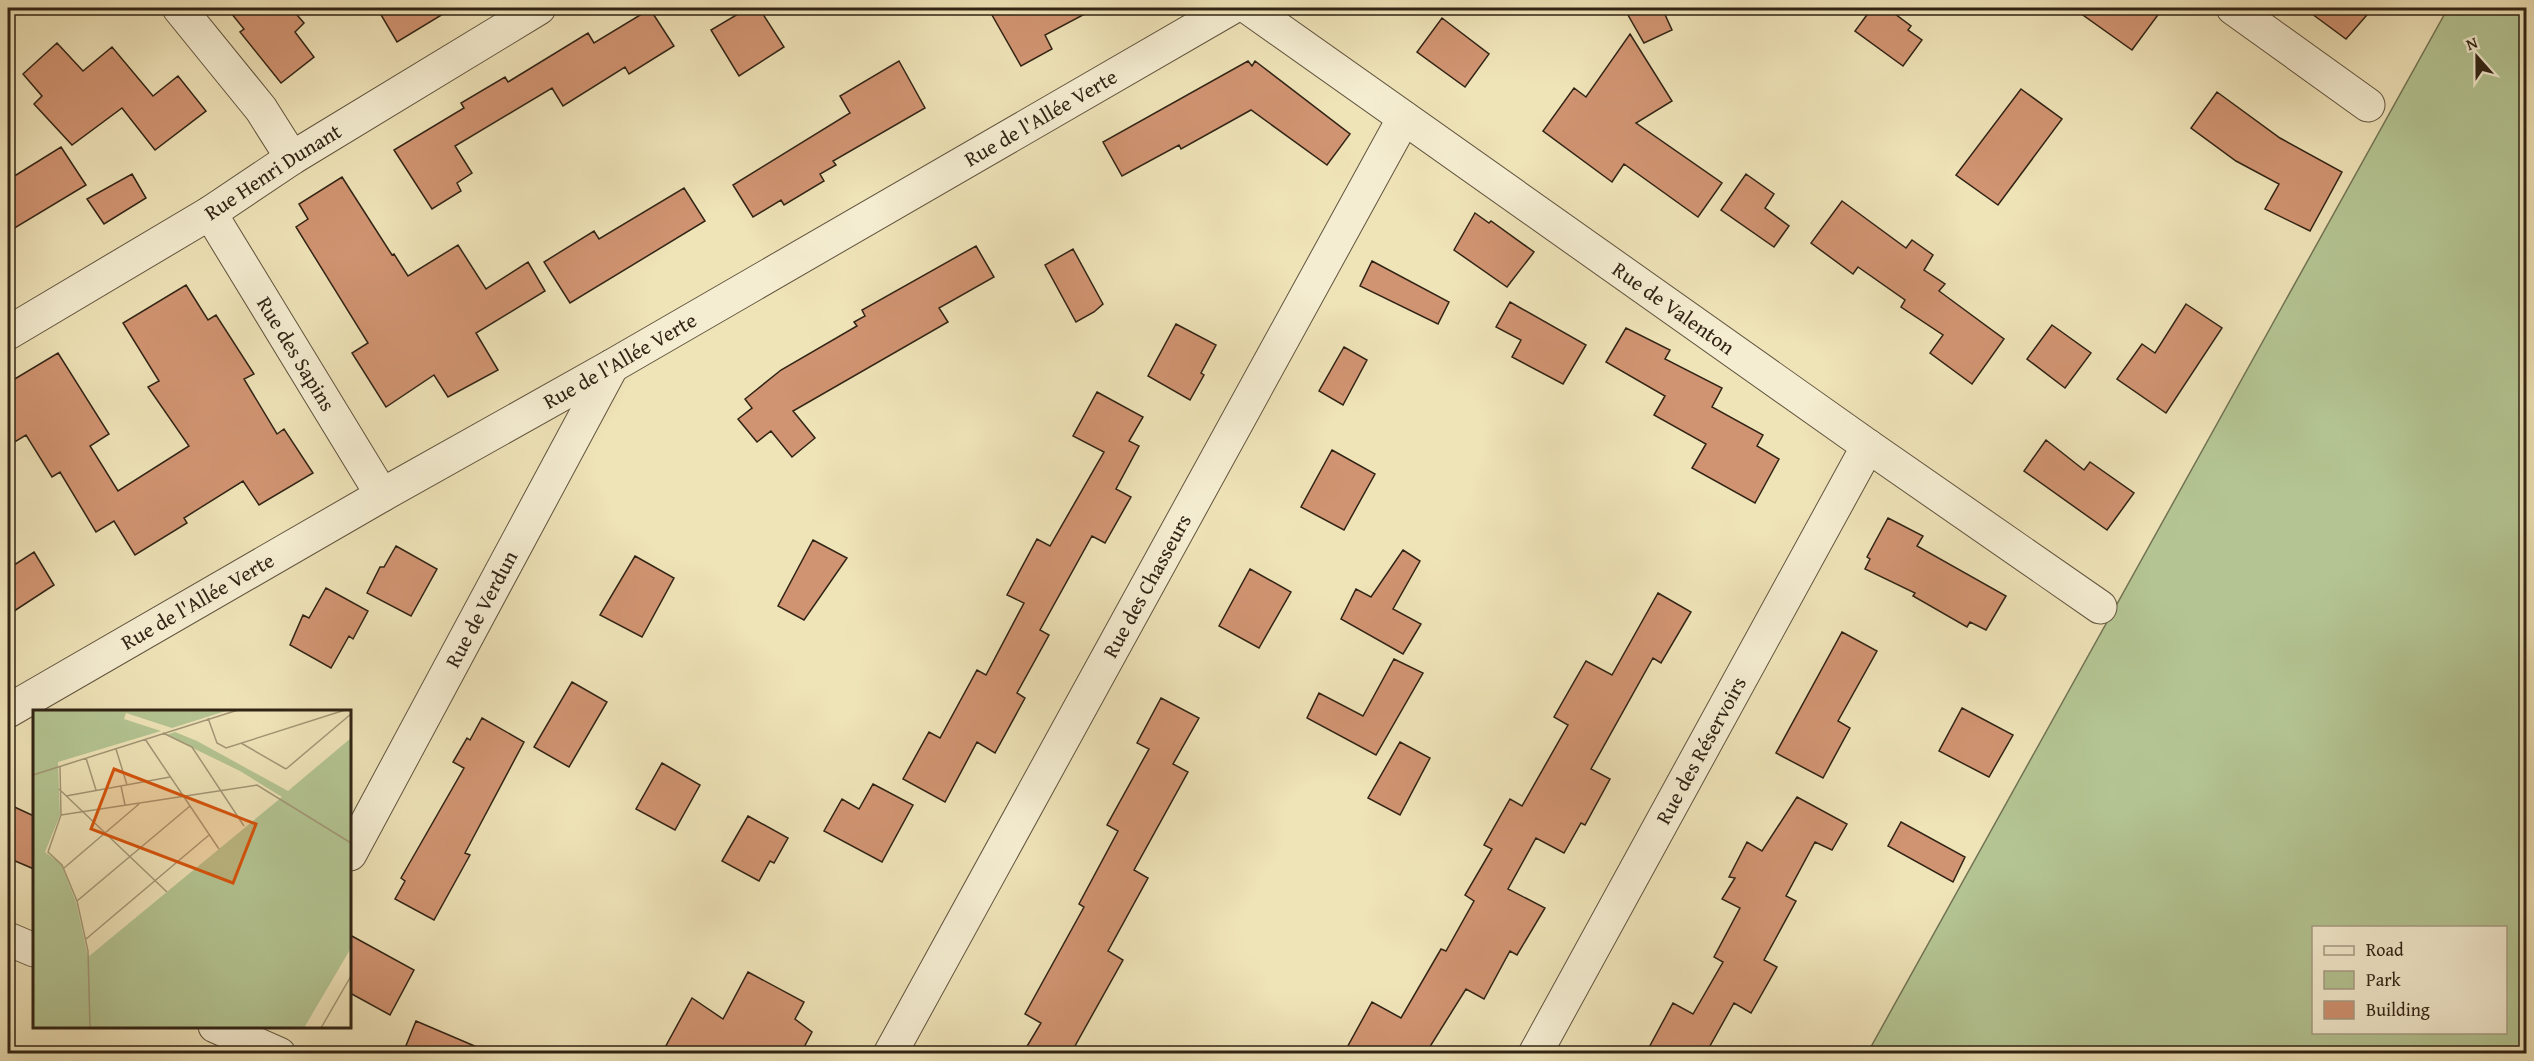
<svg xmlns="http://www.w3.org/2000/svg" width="2534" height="1061" font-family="'Gentium Book Plus',serif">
<rect width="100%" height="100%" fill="#efe3b8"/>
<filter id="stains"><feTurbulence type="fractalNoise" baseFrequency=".00333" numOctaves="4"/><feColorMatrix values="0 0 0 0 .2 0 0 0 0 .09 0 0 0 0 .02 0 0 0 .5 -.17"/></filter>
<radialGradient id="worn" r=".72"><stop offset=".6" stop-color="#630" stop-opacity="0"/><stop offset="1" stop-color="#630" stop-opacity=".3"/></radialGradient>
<path fill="#b4c593" stroke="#727454" stroke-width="1.5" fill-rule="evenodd" d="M 2448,8 L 2526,8 L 2526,1053 L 1867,1054 ZM 2314,928 L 2506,928 L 2506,1032 L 2314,1032 Z"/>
<path fill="#d19472" stroke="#312415" stroke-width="1.5" d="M 227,8 L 291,8 L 304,23 L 295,32 L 314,57 L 281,83 L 240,32 L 244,29 Z
M 377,8 L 453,8 L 397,42 Z
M 748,8 L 759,8 L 784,47 L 739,76 L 711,30 Z
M 988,8 L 1096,8 L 1045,35 L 1052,49 L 1021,66 Z
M 1624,8 L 1662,8 L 1672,30 L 1644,43 Z
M 1872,8 L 1887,8 L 1911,26 L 1908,30 L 1922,40 L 1903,66 L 1855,31 Z
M 2073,8 L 2163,8 L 2132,50 Z
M 2304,8 L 2373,8 L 2346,39 Z
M 650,9 L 674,46 L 629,74 L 625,67 L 563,106 L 552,88 L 455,146 L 472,173 L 457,183 L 461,191 L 432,209 L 394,150 L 464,108 L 461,103 L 505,77 L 508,82 L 588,33 L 594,43 Z
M 1442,18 L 1489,54 L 1465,87 L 1417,52 Z
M 1630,34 L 1672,101 L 1636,123 L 1722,183 L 1698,217 L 1624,164 L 1612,182 L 1543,131 L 1574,88 L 1586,97 Z
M 57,43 L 83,71 L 112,47 L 153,96 L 178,76 L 206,111 L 155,150 L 122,108 L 72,145 L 34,104 L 42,96 L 23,74 Z
M 899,61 L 925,108 L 833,161 L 836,165 L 820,174 L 824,181 L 784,205 L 781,200 L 753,217 L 733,185 L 850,113 L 840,96 Z
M 1248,61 L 1252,66 L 1255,61 L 1350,134 L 1327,165 L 1251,110 L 1181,149 L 1179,145 L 1122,176 L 1103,142 Z
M 2021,89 L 2062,119 L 1998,205 L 1956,175 Z
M 2217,92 L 2280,138 L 2342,172 L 2310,231 L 2265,209 L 2279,184 L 2236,161 L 2191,128 Z
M 61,147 L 86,185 L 8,232 L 8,180 Z
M 132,174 L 146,198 L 104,224 L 87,199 Z
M 1746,174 L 1774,194 L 1765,208 L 1789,226 L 1774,247 L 1721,210 Z
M 342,177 L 392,255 L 394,254 L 408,276 L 458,245 L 486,289 L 528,262 L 545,291 L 476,333 L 498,370 L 448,397 L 434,375 L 386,407 L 352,353 L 368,343 L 296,227 L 308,219 L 299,204 Z
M 684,188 L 705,221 L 570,303 L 544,262 L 594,231 L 599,239 Z
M 1842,201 L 1906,248 L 1912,240 L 1933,255 L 1924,270 L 1945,284 L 1939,291 L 2004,339 L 1972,384 L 1930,353 L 1943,335 L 1901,307 L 1905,300 L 1858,267 L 1853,274 L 1811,243 Z
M 1475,213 L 1489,223 L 1491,221 L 1534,252 L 1507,287 L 1454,250 Z
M 976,246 L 994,277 L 939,308 L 948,322 L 793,411 L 815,438 L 792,457 L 771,431 L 757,442 L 738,419 L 752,408 L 745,399 L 781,370 L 857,326 L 854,322 L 865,316 L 862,310 Z
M 1073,249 L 1103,304 L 1094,312 L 1076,322 L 1045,265 Z
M 1372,261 L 1449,302 L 1438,324 L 1360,286 Z
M 186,285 L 208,320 L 216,315 L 254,374 L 244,379 L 277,434 L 284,429 L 313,473 L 259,505 L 243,481 L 184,518 L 187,523 L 135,555 L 114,521 L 96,532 L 60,472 L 52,477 L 26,435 L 8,446 L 8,383 L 58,353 L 109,434 L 90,446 L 118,491 L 189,446 L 148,387 L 159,381 L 123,323 Z
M 1510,302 L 1586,345 L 1563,384 L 1512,357 L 1521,340 L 1496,327 Z
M 2186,304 L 2222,328 L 2166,413 L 2117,379 L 2142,344 L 2155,353 Z
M 1176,324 L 1216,345 L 1201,373 L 1204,375 L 1190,400 L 1148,376 Z
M 2052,325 L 2091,353 L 2065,388 L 2027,359 Z
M 1626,328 L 1670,350 L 1665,359 L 1722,388 L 1712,407 L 1763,435 L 1757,446 L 1779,459 L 1755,503 L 1692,468 L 1706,444 L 1654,415 L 1665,396 L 1606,362 Z
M 1344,347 L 1367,360 L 1343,405 L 1319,391 Z
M 1097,392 L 1143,417 L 1129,441 L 1139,446 L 1116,489 L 1131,497 L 1105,543 L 1092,536 L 1040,630 L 1049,635 L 1017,693 L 1025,698 L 995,753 L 977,742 L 945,802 L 903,779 L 929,732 L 940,738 L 977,670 L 986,675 L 1024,603 L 1007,595 L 1037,539 L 1050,546 L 1104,452 L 1073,436 Z
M 2046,440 L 2084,470 L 2090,462 L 2134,493 L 2107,530 L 2024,471 Z
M 1332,450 L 1375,474 L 1344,530 L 1301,507 Z
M 1888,518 L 1923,536 L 1917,546 L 2006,596 L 1986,630 L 1970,622 L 1967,627 L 1913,596 L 1915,593 L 1865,569 L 1870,559 L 1867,557 Z
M 813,540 L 847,558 L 804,620 L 778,606 Z
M 396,546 L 437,569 L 411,616 L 367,593 L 380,567 L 384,567 Z
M 1403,550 L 1420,561 L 1393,609 L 1421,624 L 1403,654 L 1341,619 L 1356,589 L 1371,597 Z
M 34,552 L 54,585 L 8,615 L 8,569 Z
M 635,556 L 674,578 L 642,637 L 600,615 Z
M 1250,569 L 1291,592 L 1259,648 L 1219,626 Z
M 326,588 L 368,611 L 353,639 L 349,636 L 331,668 L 290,645 L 303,615 L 309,618 Z
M 1658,593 L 1691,612 L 1661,663 L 1653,658 L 1591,769 L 1610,779 L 1585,825 L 1581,823 L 1564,853 L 1536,838 L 1508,889 L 1545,908 L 1517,955 L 1510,951 L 1484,999 L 1466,989 L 1426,1053 L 1344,1053 L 1372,1002 L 1401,1018 L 1441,949 L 1446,951 L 1474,901 L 1465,895 L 1492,849 L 1484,845 L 1510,799 L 1522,806 L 1568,725 L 1554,717 L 1586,661 L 1612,675 Z
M 1842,632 L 1877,651 L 1838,721 L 1850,728 L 1823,778 L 1776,753 Z
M 1394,659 L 1423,673 L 1376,755 L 1307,718 L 1319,693 L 1363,716 Z
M 572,682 L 607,702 L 569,767 L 534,747 Z
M 1161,698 L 1199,718 L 1173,764 L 1188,772 L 1134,870 L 1148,878 L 1108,951 L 1123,960 L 1071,1053 L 1023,1053 L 1041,1023 L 1025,1014 L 1084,907 L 1079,904 L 1118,831 L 1107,825 L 1149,749 L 1137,743 Z
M 1962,708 L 2013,735 L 1989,777 L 1939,751 Z
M 482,718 L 524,742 L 465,853 L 470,855 L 434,920 L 395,899 L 405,881 L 401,878 L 464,768 L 453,762 L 467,738 L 470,740 Z
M 1400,742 L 1430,758 L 1400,815 L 1368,798 Z
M 662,763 L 700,785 L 675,830 L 636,809 Z
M 873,784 L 913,805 L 882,862 L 824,831 L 842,799 L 859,809 Z
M 1797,797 L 1847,824 L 1832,850 L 1815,842 L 1786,896 L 1796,901 L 1764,960 L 1777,967 L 1751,1013 L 1734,1003 L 1706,1053 L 1646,1053 L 1673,1003 L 1693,1014 L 1723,962 L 1714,957 L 1740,908 L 1722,899 L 1735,878 L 1729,877 L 1747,842 L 1762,851 Z
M 8,804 L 34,816 L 34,869 L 8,858 Z
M 748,816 L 788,838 L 774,863 L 770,861 L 759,881 L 722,861 Z
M 1901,822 L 1965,857 L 1953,882 L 1888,846 Z
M 350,935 L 414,970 L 390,1015 L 350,993 Z
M 748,972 L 804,1002 L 795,1019 L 812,1032 L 801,1053 L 662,1053 L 692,998 L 723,1019 Z
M 416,1021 L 491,1053 L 403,1053 Z"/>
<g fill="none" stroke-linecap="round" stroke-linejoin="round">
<g stroke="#60543e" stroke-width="35">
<g id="minor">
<path d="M 179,8 L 261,109 L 292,158"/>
<path id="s1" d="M 1249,8 L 1868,446 L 2100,607"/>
<path d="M 2233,8 L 2368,105"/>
<path id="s2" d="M 210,213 L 382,495"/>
<path id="s3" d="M 8,333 L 210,213 L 292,158 L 539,8"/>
<path id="s4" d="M 8,711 L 382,495 L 612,366 L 1231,8"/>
<path id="s5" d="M 350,854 L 612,366"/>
<path d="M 8,939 L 34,950"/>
<path d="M 215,1026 L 279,1054"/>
<path id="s6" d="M 890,1054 L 1404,118"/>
<path id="s7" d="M 1535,1054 L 1868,446"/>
</g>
</g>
<use href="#minor" stroke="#f5edd1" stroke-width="33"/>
</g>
<g text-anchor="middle" stroke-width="6" stroke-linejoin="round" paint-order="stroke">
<g font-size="21" fill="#312415" stroke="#f5edd1">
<text dy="7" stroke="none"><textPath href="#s4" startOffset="1191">Rue de l'Allée Verte</textPath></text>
<text dy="7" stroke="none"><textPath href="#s3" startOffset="310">Rue Henri Dunant</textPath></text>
<text dy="7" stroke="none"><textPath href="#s1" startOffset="520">Rue de Valenton</textPath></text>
<text dy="7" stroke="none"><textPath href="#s2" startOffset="165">Rue des Sapins</textPath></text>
<text dy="7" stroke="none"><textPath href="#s4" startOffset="705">Rue de l'Allée Verte</textPath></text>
<text dy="7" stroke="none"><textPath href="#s6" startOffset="534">Rue des Chasseurs</textPath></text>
<text dy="7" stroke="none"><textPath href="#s4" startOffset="219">Rue de l'Allée Verte</textPath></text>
<text dy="7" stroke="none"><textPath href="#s5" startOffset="278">Rue de Verdun</textPath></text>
<text dy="7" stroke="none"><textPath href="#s7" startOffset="346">Rue des Réservoirs</textPath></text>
</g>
</g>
<g transform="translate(33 710)">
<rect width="318" height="318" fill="#efe3b8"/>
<path d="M 0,0 L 196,0 L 139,18 L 93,3 L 91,9 L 128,21 L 25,52 L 27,105 L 12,142 L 28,154 L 43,192 L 55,247 L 249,87 L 207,61 L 133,25 L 142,22 L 164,31 L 255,81 L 318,28 L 318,238 L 271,318 L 0,318 Z" fill="#b4c593"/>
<path fill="none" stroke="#a39777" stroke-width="1.5" d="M 175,8 L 184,33 L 193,38 L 312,0M 130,23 L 159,37 L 211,116M 112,29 L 186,139M 208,33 L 253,59M 83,39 L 94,75M 53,48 L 63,80M 27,56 L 28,105 L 15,142 L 29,155 L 44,191 L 55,241 L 57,318M 253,59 L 318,4M 0,65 L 205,0M 88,76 L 92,95M 26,79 L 134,182M 33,86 L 137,67M 28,105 L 224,75 L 318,133M 31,158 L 106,94M 44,191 L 157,96M 53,229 L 176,125M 288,318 L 318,266"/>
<path fill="#d6540d" fill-opacity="0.15" stroke="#d6540d" stroke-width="3" d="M 81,59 L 223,114 L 200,173 L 58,119 Z"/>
<rect width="318" height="318" fill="none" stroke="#312415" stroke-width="3"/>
</g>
<rect width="2534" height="1061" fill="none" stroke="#efe3b8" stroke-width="30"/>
<rect x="9" y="9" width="2516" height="1043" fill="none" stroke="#312415" stroke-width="3"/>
<rect x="15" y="15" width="2504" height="1031" fill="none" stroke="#312415" stroke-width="1.5"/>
<rect x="2312" y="926" width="195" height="108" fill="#f5edd1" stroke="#a79d86" stroke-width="1.5"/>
<rect x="2324" y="946" width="30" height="9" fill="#f5edd1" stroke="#a79d86" stroke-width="1.5"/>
<text x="2366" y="956" font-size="18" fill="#312415">Road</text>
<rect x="2324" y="971" width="30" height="18" fill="#b4c593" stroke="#a79d86" stroke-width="1.5"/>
<text x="2366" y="986" font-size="18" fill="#312415">Park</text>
<rect x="2324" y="1001" width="30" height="18" fill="#d19472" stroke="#a79d86" stroke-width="1.5"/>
<text x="2366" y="1016" font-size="18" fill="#312415">Building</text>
<g transform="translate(2477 57) rotate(339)" stroke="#f5edd1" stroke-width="4.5" paint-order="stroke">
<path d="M0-4.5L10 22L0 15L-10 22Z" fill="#312415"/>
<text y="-9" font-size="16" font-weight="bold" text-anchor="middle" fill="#312415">N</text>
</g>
<rect width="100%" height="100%" filter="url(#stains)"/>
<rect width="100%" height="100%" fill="url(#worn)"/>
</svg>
